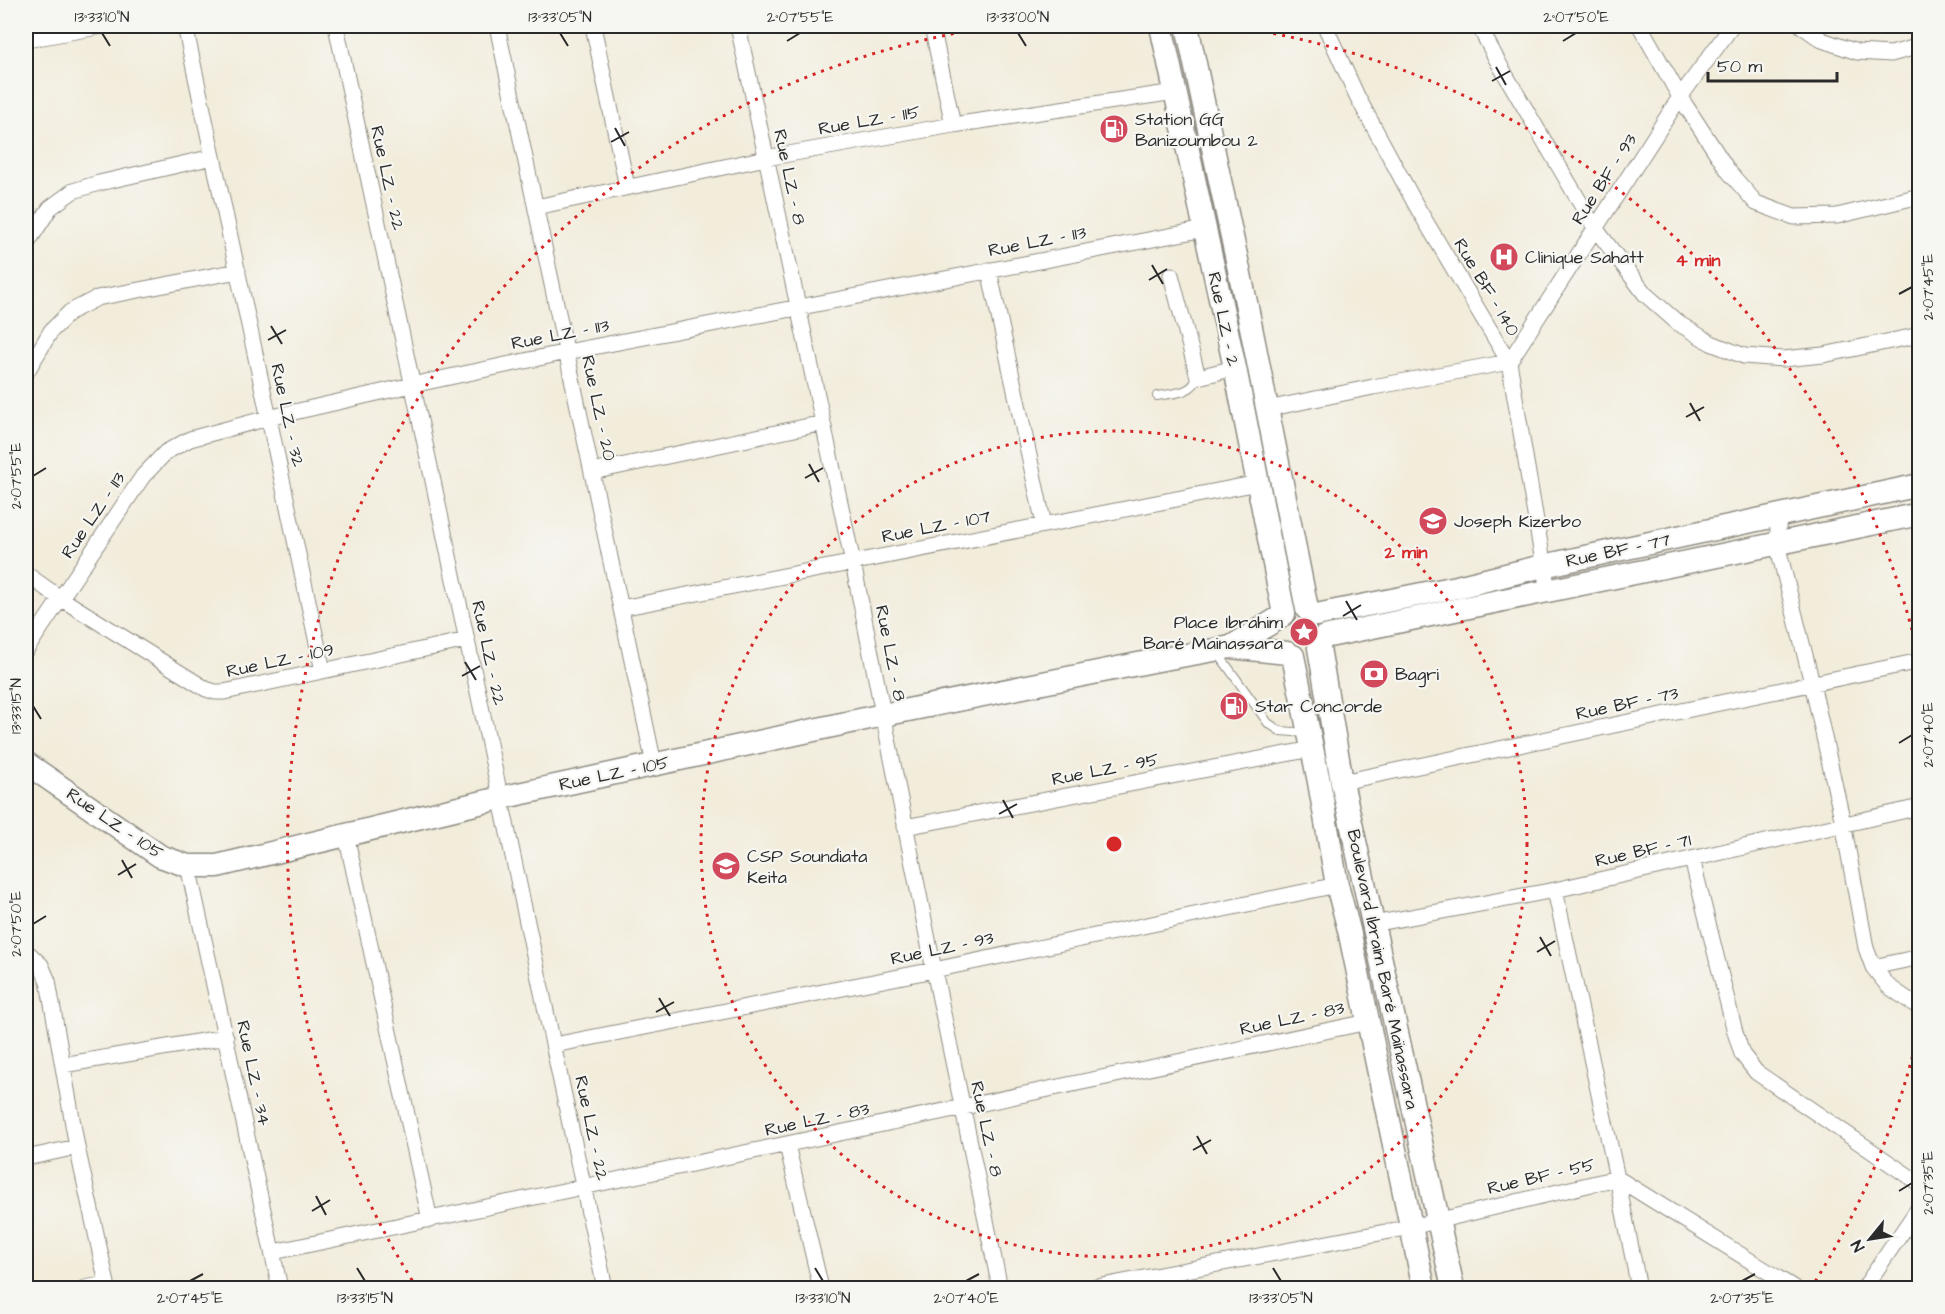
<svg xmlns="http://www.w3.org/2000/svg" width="1945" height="1314" font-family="'Architects Daughter',sans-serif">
<rect width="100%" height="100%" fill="#f6f6f2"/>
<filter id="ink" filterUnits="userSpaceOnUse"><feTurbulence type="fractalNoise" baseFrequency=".0167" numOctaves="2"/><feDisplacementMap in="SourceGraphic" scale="12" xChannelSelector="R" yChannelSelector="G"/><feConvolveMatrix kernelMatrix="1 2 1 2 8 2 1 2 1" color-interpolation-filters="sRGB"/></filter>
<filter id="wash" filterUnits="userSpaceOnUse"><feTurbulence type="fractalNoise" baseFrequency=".008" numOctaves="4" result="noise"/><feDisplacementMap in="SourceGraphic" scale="24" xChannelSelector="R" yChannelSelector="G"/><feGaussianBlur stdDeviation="1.35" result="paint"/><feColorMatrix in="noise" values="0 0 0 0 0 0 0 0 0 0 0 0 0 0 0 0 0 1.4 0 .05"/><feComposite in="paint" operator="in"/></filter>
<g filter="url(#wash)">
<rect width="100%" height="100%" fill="#f2ecdb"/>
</g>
<g filter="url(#ink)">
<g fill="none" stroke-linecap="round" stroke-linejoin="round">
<g stroke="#8e8c83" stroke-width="10">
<path id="service" d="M 1157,396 C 1173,393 1192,394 1198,377
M 1217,652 L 1268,723 L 1280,731 L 1307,733"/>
</g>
<g stroke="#8e8c83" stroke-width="17">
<path id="minor" d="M 185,26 L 323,671
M 336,26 L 605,1288
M 497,26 L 654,764
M 593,26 L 627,187
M 738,26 L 853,563 L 934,970 L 1000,1288
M 932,26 L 953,125
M 1325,26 L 1357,96 L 1389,155 L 1417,207 L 1509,362 L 1548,591
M 1479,26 L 1498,62 L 1595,228 L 1645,294 L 1678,323 L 1711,343 L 1744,356 L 1783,359 L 1823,355 L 1920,335
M 1640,26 L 1680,97 L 1729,172 L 1756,203 L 1794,217 L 1837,216 L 1920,196
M 1802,26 L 1822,40 L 1857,52 L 1891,54 L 1920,46
M 26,40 L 103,26
M 536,207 L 766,158 L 953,125 L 1175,92
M 26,245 L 50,208 L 73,191 L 99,183 L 213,157
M 989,270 L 1044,525
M 1171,275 L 1198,377 L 1235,368
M 26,373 L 51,331 L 70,312 L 97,298 L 238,271
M 1267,409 L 1373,387 L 1509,362 L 1680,97 L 1732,26
M 592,472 L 823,423
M 1779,514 L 1777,544 L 1812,683 L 1843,823 L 1866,948 L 1873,967 L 1888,986 L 1920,1008
M 26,574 L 60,598 L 206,689 L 215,692 L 224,692 L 467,640
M 621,608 L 1258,483
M 26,650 L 143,476 L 166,452 L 190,439 L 268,418 L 412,385 L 567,352 L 1205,229
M 1342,782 L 1920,661
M 905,827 L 1312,749
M 346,835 L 430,1220
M 1692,859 L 1735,1032 L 1742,1054 L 1756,1072 L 1920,1184
M 188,866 L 280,1288
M 1555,890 L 1617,1178 L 1639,1288
M 1373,924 L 1555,890 L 1920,807
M 26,951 L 41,965 L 48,981 L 77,1147 L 108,1288
M 1873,967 L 1920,957
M 554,1045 L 934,970 L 1337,885
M 63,1065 L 226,1037
M 787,1145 L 821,1288
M 26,1158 L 77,1147
M 273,1252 L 1368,1022
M 85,1288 L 107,1284
M 1092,1288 L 1411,1227 L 1617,1178 L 1794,1288
M 1864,1288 L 1920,1206"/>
</g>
<g stroke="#8e8c83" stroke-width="25">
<path id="secondary" d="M 1161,26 L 1235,368 L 1284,614
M 1187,26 L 1247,307 L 1307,609
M 1316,615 L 1457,587 L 1543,566 L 1920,485
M 1324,637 L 1920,514
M 1231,647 L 1279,618
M 1319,648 L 1342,782 L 1453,1288
M 1293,656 L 1319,782 L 1337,885 L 1349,930 L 1424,1288
M 26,763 L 160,856 L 188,866 L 217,866 L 500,798 L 883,715 L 1158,660 L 1231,647 L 1287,653"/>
</g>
<use href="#service" stroke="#fff" stroke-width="8"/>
<use href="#minor" stroke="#fff" stroke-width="15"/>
<use href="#secondary" stroke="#fff" stroke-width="22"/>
</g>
</g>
<path fill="none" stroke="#2b2b2b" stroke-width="2" d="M 102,33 L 110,46M 560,33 L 568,46M 1018,33 L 1026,46M 787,41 L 800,33M 1563,41 L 1576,33M 1496,67 L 1506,85M 1492,81 L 1510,71M 615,128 L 625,146M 611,142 L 629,132M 1152,265 L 1163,284M 1149,280 L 1167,269M 1899,294 L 1912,287M 271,326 L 282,344M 268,340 L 286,330M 1690,403 L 1700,421M 1686,417 L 1704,407M 809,464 L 819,482M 33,476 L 46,468M 805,478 L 823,468M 1346,601 L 1357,620M 1343,616 L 1361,605M 465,662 L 476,680M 462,676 L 480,666M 33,706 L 41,719M 1899,743 L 1912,735M 1003,800 L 1013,818M 999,814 L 1017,804M 122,860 L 132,878M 118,875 L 136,864M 33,924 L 46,916M 1540,937 L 1551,956M 1537,952 L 1555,941M 659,998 L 670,1016M 656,1012 L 674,1002M 1197,1136 L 1207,1154M 1193,1150 L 1211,1140M 1899,1191 L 1912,1183M 316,1196 L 326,1215M 312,1211 L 330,1200M 357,1268 L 365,1281M 815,1268 L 823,1281M 1273,1268 L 1281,1281M 190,1281 L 203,1274M 966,1281 L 979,1274M 1742,1281 L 1755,1274"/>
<g fill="none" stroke="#d62828" stroke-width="3" stroke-dasharray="3 6">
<circle cx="1114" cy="844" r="413"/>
<path d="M1919 1030A826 826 0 0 1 1811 1288M417 1288A826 826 0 0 1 999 26M1229 26A826 826 0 0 1 1919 658"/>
</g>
<defs>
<g id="fuel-disc" transform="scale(1.5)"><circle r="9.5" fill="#d1495b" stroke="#f6f6f2"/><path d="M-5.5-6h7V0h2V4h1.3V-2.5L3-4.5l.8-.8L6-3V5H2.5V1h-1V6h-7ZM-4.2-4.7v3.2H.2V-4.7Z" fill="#fff"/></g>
<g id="hospital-disc" transform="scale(1.5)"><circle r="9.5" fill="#d1495b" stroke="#f6f6f2"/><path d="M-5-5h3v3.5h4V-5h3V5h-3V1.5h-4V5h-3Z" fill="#fff"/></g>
<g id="school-disc" transform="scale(1.5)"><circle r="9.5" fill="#d1495b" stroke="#f6f6f2"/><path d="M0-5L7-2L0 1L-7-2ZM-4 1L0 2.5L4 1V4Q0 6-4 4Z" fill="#fff"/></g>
<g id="sight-disc" transform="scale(1.5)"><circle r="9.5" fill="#d1495b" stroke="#f6f6f2"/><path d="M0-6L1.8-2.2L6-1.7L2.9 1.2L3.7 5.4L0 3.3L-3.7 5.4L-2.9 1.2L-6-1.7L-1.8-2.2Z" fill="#fff"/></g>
<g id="bank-disc" transform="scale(1.5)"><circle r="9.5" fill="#d1495b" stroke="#f6f6f2"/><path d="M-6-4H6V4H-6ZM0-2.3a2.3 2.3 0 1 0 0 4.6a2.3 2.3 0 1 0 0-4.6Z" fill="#fff"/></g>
</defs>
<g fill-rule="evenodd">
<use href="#fuel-disc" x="1114" y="129"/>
<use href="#hospital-disc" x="1504" y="257"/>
<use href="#school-disc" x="1433" y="521"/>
<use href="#sight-disc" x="1304" y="632"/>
<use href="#bank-disc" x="1374" y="674"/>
<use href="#fuel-disc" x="1234" y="706"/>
<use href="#school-disc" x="726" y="866"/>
</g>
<g text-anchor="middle" stroke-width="4.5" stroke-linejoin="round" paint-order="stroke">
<g font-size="18" fill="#2b2b2b" stroke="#f6f6f2" text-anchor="start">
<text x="1135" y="125">Station GG<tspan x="1135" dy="21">Banizoumbou 2</tspan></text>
<text x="1525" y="263">Clinique Sahatt</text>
<text x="1454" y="527">Joseph Kizerbo</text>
<text x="1283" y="628" text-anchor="end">Place Ibrahim<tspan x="1283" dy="21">Baré Mainassara</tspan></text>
<text x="1395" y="680">Bagri</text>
<text x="1255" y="712">Star Concorde</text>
<text x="747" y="862">CSP Soundiata<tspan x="747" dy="21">Keita</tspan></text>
</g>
<g font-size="18" fill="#2b2b2b" stroke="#f6f6f2">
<text transform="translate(869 120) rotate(-10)" y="6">Rue LZ - 115</text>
<text transform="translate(790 177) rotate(78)" y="6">Rue LZ - 8</text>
<text transform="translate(388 178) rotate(78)" y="6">Rue LZ - 22</text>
<text transform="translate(1604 179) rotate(-57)" y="6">Rue BF - 93</text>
<text transform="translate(1037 241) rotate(-11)" y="6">Rue LZ - 113</text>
<text transform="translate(1487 287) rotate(59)" y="6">Rue BF - 140</text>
<text transform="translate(1224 319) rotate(78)" y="6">Rue LZ - 2</text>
<text transform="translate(560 334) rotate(-11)" y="6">Rue LZ - 113</text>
<text transform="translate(599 408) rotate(78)" y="6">Rue LZ - 20</text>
<text transform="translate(288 415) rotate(78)" y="6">Rue LZ - 32</text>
<text transform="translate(93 515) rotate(-56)" y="6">Rue LZ - 113</text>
<text transform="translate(936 526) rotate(-11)" y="6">Rue LZ - 107</text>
<text transform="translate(1618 550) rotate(-12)" y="6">Rue BF - 77</text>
<text transform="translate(489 653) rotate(78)" y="6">Rue LZ - 22</text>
<text transform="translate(891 653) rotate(79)" y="6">Rue LZ - 8</text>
<text transform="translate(280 660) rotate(-12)" y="6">Rue LZ - 109</text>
<text transform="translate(1627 703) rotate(-12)" y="6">Rue BF - 73</text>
<text transform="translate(1105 769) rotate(-11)" y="6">Rue LZ - 95</text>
<text transform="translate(614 773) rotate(-12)" y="6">Rue LZ - 105</text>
<text transform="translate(115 823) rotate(34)" y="6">Rue LZ - 105</text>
<text transform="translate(1643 850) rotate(-13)" y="6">Rue BF - 71</text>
<text transform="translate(942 948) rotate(-12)" y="6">Rue LZ - 93</text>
<text transform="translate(1383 969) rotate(78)" y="6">Boulevard Ibraim Baré Maïnassara</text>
<text transform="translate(1292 1018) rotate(-12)" y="6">Rue LZ - 83</text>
<text transform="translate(254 1073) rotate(78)" y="6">Rue LZ - 34</text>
<text transform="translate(817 1119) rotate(-12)" y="6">Rue LZ - 83</text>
<text transform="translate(592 1128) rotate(78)" y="6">Rue LZ - 22</text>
<text transform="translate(987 1129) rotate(78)" y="6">Rue LZ - 8</text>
<text transform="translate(1541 1176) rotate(-13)" y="6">Rue BF - 55</text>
</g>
</g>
<circle cx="1114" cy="844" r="9" fill="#d62828" stroke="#f6f6f2" stroke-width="3"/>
<g font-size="18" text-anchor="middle" font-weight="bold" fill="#d62828" stroke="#f6f6f2" stroke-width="4.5" stroke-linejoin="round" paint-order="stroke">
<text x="1698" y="266">4 min</text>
<text x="1406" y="558">2 min</text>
</g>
<rect width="1945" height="1314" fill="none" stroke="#f6f6f2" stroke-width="66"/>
<g transform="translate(1870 1239) rotate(240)" stroke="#f6f6f2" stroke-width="4.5" paint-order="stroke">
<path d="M0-4.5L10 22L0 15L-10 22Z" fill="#2b2b2b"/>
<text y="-9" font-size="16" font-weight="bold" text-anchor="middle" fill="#2b2b2b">N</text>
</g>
<path d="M1708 72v9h129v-9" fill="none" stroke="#2b2b2b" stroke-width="3"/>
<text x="1717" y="72" font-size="18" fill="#2b2b2b" stroke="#f6f6f2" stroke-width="4.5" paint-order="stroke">50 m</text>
<rect x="33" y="33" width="1879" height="1248" fill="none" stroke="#2b2b2b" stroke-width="2"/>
<g font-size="15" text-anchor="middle" fill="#2b2b2b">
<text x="102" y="22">13°33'10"N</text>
<text x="560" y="22">13°33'05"N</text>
<text x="800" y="22">2°07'55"E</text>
<text x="1018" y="22">13°33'00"N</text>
<text x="1576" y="22">2°07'50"E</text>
<text transform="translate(1928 287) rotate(-90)" y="5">2°07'45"E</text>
<text transform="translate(16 476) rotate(-90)" y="5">2°07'55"E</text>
<text transform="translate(16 706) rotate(-90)" y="5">13°33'15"N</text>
<text transform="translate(1928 735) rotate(-90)" y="5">2°07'40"E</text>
<text transform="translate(16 924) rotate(-90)" y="5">2°07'50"E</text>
<text transform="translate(1928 1183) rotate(-90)" y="5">2°07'35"E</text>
<text x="190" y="1303">2°07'45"E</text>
<text x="365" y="1303">13°33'15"N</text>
<text x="823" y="1303">13°33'10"N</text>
<text x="966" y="1303">2°07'40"E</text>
<text x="1281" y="1303">13°33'05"N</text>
<text x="1742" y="1303">2°07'35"E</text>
</g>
</svg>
